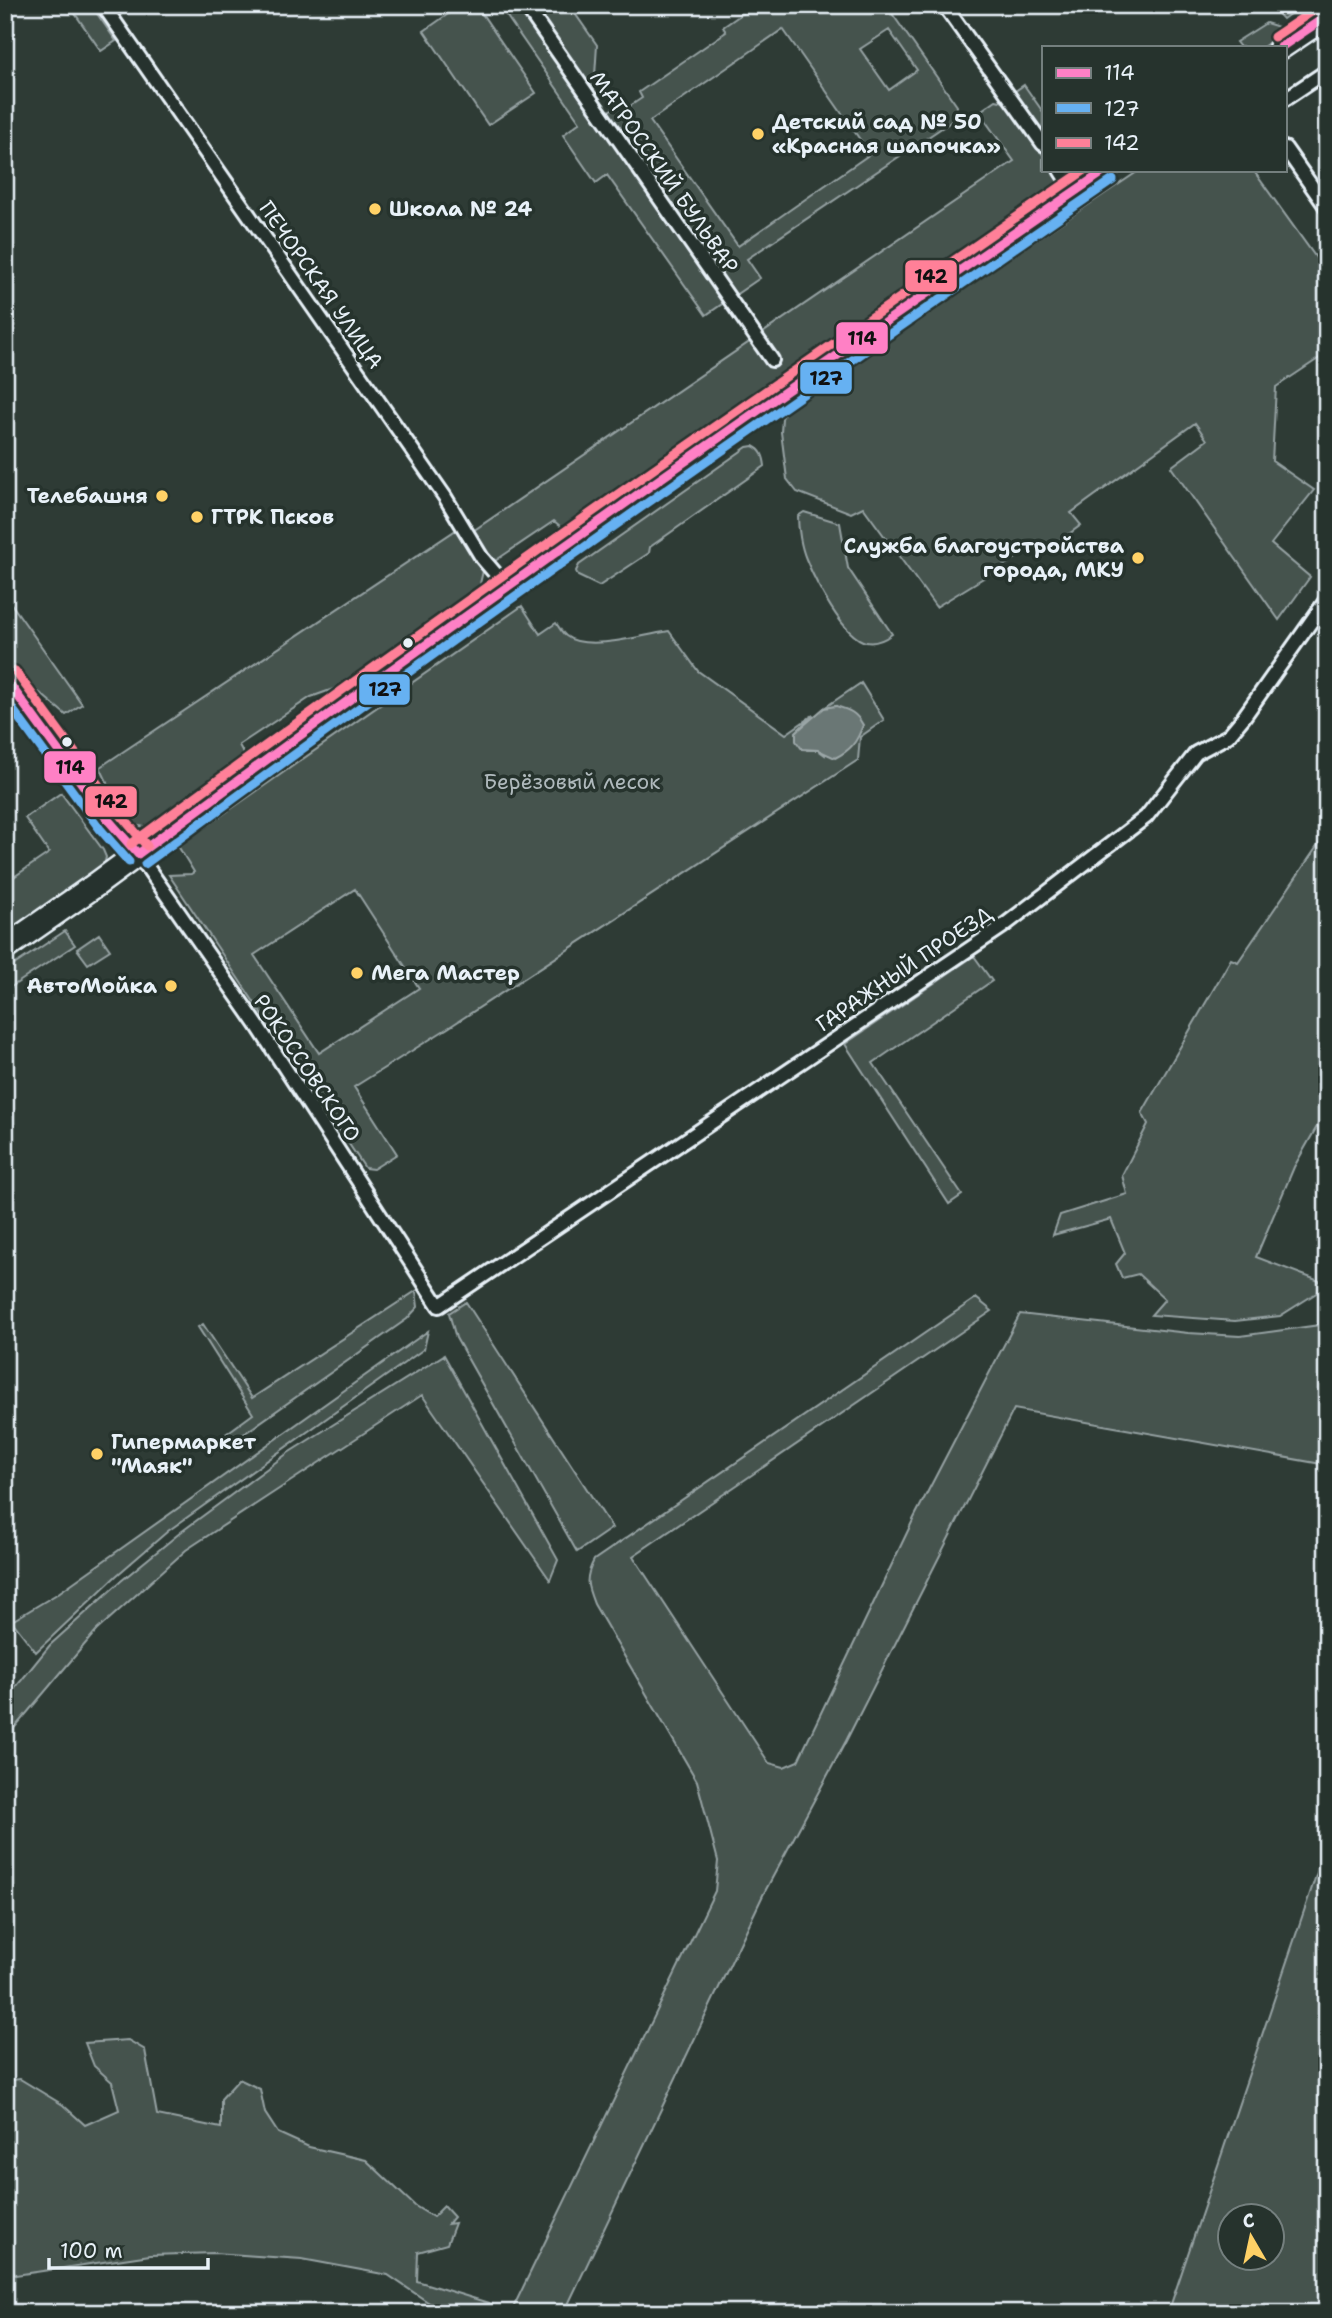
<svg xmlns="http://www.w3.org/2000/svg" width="1332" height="2318" font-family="'Shantell Sans',sans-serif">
<rect width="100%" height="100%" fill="#2e3b35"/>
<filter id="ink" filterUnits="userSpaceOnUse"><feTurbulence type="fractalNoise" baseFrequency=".0143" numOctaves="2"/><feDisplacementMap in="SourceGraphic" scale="14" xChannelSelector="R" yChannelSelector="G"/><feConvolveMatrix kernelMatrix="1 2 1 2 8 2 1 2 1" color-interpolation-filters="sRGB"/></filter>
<g filter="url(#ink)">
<path fill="#45524e" stroke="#96a2a3" stroke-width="2" fill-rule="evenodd" d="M 69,5 L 91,5 L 116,41 L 101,51 Z
M 461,5 L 476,5 L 536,93 L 488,125 L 424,31 Z
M 499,5 L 569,5 L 597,45 L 594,91 L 609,111 L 619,104 L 624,110 L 642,98 L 639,92 L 726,32 L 723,27 L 755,5 L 886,5 L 957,106 L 955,119 L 747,259 L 760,278 L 706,315 L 607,175 L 596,183 L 563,135 L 580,122 ZM 783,29 L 870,154 L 738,246 L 650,121 ZM 889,30 L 917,70 L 889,90 L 860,49 Z
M 1270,5 L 1302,5 L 1283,19 Z
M 1266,23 L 1279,27 L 1282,33 L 1263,47 L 1240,47 L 1236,42 Z
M 1024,85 L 1043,112 L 1043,139 L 1008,96 Z
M 996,100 L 1004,102 L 1043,155 L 1043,170 L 1054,170 L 1059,179 L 1057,190 L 566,531 L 554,521 L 492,563 L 470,533 L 1014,161 L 979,112 Z
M 1140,170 L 1253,170 L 1327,273 L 1327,353 L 1276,387 L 1272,461 L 1314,490 L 1271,544 L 1310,577 L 1279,620 L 1171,467 L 1207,440 L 1195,423 L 1071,513 L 1081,525 L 1054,545 L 1039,544 L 936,607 L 863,507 L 851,513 L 797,492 L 787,479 L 781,432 L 782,418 L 789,407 Z
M 753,446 C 762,450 764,457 765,466 L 650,547 L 649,553 L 599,586 L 578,576 L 576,571 L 579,565 L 747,447 Z
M 804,512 L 840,523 L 848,568 L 892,634 C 884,640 876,644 866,642 C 843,637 815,581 806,559 C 801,547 798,529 798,516 Z
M 456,530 L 483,571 L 478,592 L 336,688 L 311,697 L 239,745 L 247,760 L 164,819 L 145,827 L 134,825 L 109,786 L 100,767 Z
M 5,595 L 82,704 L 66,715 L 27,682 L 5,652 Z
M 522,606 L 540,634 L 556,623 C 559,627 562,633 566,636 C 586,652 645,635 669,631 L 698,671 L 786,734 L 813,715 L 796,732 L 807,750 L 818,750 L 825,755 L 836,706 L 824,708 L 861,683 L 884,720 L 860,737 L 858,760 L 448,1028 L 354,1087 L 397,1154 L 373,1169 L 365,1168 L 169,875 L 191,874 L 194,872 L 178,846 ZM 355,889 L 419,988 L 319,1053 L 254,955 Z
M 61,793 L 103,850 L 106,857 L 104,866 L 5,935 L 5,883 L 49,853 L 25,818 Z
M 1327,832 L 1327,1109 L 1294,1167 L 1256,1257 L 1327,1284 L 1327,1294 L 1318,1292 L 1280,1316 L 1235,1321 L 1151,1315 L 1165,1299 L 1138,1274 L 1122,1278 L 1116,1264 L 1125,1253 L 1111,1219 L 1053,1235 L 1060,1215 L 1127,1194 L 1122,1175 L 1148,1124 L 1142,1113 L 1231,959 L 1238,962 Z
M 65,931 L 75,945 L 5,991 L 5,971 Z
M 99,934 L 110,950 L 88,964 L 77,949 Z
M 974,956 L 992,981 L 873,1063 L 962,1195 L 949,1204 L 845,1044 Z
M 416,1291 L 418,1307 L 407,1319 L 228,1445 L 223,1436 L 253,1414 L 198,1327 L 203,1324 L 252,1398 Z
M 976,1298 L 992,1311 L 633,1556 L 769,1763 L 784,1767 L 798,1761 L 914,1518 L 1020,1314 L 1188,1333 L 1240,1336 L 1327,1324 L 1327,1465 L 1014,1409 L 846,1741 L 763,1895 L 564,2313 L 513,2313 L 514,2306 L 715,1891 L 718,1861 L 697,1781 L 594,1604 C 587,1586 584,1579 594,1560 Z
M 466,1302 L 612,1528 L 577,1552 L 456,1338 L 449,1313 Z
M 428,1331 L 424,1349 L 168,1531 L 116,1576 L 36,1652 L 12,1621 L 57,1594 Z
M 444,1355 L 558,1560 L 550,1580 L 422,1395 L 186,1550 L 96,1631 L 5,1739 L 5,1701 L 7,1698 L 50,1645 L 121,1581 L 181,1532 L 288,1453 Z
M 1327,1843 L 1327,2313 L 1168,2313 ZM 1230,2216 L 1272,2216 L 1272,2258 L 1230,2258 Z
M 128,2040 L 145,2050 L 157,2115 L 221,2128 L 221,2099 L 239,2079 L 260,2089 L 265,2113 L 278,2133 L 309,2147 L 366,2160 L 415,2206 L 433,2217 L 444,2206 L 454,2217 L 448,2224 L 455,2223 L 447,2244 L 418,2252 L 417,2281 L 492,2304 L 493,2313 L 444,2313 L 388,2275 L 302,2259 L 215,2253 L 150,2255 L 16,2275 L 5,2260 L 5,2081 L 20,2079 L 63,2105 L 85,2125 L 119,2110 L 112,2082 L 94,2066 L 85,2043 Z"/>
<path fill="#6b7775" stroke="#9da8a9" stroke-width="2" d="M 836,706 C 849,710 856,712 863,725 C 857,742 851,750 835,758 L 818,750 L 802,749 L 796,741 L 796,732 L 824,708 Z"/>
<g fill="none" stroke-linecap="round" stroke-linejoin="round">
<g stroke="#e8f1f8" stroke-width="18">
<path id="street" d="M 103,5 L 445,497 L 482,558 L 507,587
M 525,5 L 772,360
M 944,5 L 1043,144
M 1285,99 L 1327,71
M 1285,148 L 1327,208
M 1060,170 L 1074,192
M 138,854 L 257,1025 L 439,1306 L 1002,927 L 1146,817 L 1196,753 L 1228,736 L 1243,718 L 1327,599"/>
</g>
<g stroke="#e8f1f8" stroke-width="23">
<path id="secondary" d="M 5,678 L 110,822 L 138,854"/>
</g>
<g stroke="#e8f1f8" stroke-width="28">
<path id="highway" d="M 1281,47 L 1327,16
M 5,948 L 97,884 L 332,711 L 478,607 L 760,408 L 1106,170"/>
</g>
<use href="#street" stroke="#26332d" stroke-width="12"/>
<use href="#secondary" stroke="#26332d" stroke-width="18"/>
<use href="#highway" stroke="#26332d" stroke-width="23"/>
<g stroke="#26332d" stroke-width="14">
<path id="bus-1" d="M 1281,47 L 1327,16
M 5,678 L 110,822 L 138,854
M 138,854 C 456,619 780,394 1106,170"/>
</g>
<g stroke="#26332d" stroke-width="14">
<path id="bus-2" d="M 5,699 L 100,829 L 129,862
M 145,864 C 463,629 787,404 1113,180"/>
</g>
<g stroke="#26332d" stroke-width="14">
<path id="bus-3" d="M 1274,37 L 1320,6
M 15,671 L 120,814 L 147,846
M 131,844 C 444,613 764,391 1085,170"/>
</g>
<use href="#bus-1" stroke="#ff80c5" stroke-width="9"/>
<use href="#bus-2" stroke="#66b1f2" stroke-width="9"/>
<use href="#bus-3" stroke="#ff8098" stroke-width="9"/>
</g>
</g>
<g fill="#ffd166" stroke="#26332d" stroke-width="2.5">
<circle cx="758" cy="134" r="7"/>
<circle cx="375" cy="209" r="7"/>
<circle cx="162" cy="496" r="7"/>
<circle cx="197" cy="517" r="7"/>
<circle cx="1138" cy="558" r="7"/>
<circle cx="357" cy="973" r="7"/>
<circle cx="171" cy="986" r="7"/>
<circle cx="97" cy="1454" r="7"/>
</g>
<g fill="#e8f1f8" stroke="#26332d" stroke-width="2.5">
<circle cx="408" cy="643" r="6"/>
<circle cx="67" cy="742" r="6"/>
</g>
<g text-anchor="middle" stroke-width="7" stroke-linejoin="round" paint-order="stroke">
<g font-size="21" font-weight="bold" fill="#e8f1f8" stroke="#26332d" text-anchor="start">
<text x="772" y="129">Детский сад № 50<tspan x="772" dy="24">«Красная шапочка»</tspan></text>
<text x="389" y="216">Школа № 24</text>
<text x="148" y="503" text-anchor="end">Телебашня</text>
<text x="211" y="524">ГТРК Псков</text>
<text x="1124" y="553" text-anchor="end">Служба благоустройства<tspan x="1124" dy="24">города, МКУ</tspan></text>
<text x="371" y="980">Мега Мастер</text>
<text x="157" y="993" text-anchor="end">АвтоМойка</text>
<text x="111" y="1449">Гипермаркет<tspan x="111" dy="24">"Маяк"</tspan></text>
</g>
<g font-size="21" fill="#e8f1f8" stroke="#26332d">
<text transform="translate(664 172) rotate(55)" y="7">МАТРОССКИЙ БУЛЬВАР</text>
<text transform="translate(321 285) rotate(55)" y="7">ПЕЧОРСКАЯ УЛИЦА</text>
<text transform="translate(904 969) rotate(-34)" y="7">ГАРАЖНЫЙ ПРОЕЗД</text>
<text transform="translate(307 1068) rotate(56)" y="7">РОКОССОВСКОГО</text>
</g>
<g font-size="21" fill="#afb9bc" stroke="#26332d">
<text x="572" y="789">Берёзовый лесок</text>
</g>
</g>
<g stroke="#26332d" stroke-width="2.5">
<rect x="904" y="259" width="54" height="34" rx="7" fill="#ff8098"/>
<rect x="835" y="321" width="54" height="34" rx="7" fill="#ff80c5"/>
<rect x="799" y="361" width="54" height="34" rx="7" fill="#66b1f2"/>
<rect x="358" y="673" width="53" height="33" rx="7" fill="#66b1f2"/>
<rect x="43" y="750" width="54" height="34" rx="7" fill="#ff80c5"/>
<rect x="84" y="785" width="54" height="33" rx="7" fill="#ff8098"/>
</g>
<g font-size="19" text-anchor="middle" font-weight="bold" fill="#111">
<text x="931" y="283">142</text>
<text x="862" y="345">114</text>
<text x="826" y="385">127</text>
<text x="385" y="696">127</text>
<text x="70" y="774">114</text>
<text x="111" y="808">142</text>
</g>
<rect width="1332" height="2318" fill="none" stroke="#26332d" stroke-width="28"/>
<rect x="14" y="14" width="1304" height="2290" fill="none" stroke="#e8f1f8" stroke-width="2.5" filter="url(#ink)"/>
<rect x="1042" y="46" width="245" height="126" fill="#26332d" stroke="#747f7e" stroke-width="2"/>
<rect x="1056" y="68" width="35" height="10" fill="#ff80c5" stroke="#747f7e" stroke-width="2"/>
<text x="1104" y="80" font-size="21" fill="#e8f1f8">114</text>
<rect x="1056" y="103" width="35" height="10" fill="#66b1f2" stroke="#747f7e" stroke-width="2"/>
<text x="1104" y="116" font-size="21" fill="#e8f1f8">127</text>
<rect x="1056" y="138" width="35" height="10" fill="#ff8098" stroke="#747f7e" stroke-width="2"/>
<text x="1104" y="150" font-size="21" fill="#e8f1f8">142</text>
<g transform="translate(1251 2237) rotate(351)"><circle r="33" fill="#26332d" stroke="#747f7e" stroke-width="2"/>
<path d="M0-5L12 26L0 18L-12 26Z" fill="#ffd166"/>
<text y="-10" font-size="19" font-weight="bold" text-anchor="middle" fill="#e8f1f8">С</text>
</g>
<path d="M49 2258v10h159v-10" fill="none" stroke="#e8f1f8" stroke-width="3.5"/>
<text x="60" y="2258" font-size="21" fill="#e8f1f8" stroke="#26332d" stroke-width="5" paint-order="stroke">100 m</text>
</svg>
